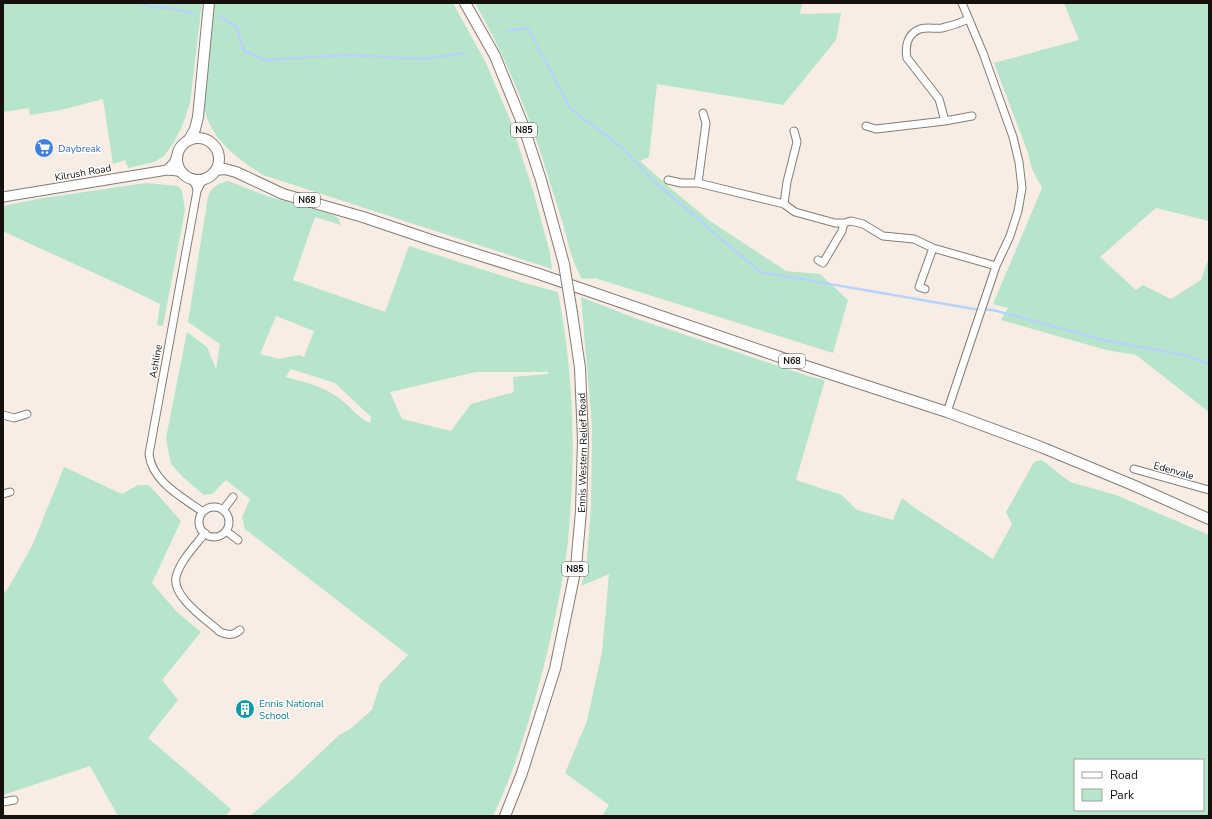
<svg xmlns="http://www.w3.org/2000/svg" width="1212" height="819" font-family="'Nunito Sans',sans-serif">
<rect width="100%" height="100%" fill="#f7ede4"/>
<path fill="#b6e5cb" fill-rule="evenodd" d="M 3,3 L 202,3 L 190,103 L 183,124 L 173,144 L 163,157 L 154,162 L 128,168 L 125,160 L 113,164 L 103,99 L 61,110 L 30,115 L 29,108 L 3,112 Z
M 215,3 L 453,3 L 486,63 L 511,122 L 534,194 L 550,253 L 552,269 L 263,175 C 238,159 207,137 204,104 C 203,93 206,79 207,67 C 209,46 211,24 215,3 Z
M 475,3 L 802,3 L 800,14 L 841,13 L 836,40 L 783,105 L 657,84 L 649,157 L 640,161 L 669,187 L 710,221 L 786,271 L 820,274 L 848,300 L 833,353 L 595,278 L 582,279 C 572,261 568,244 563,224 C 557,204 550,184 544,163 C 526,107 504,54 475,3 Z
M 1064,3 L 1209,3 L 1209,221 L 1156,208 L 1100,257 L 1136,290 L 1143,285 L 1171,299 L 1201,280 L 1209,257 L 1209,412 L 1136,355 L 1106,350 L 1001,320 L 1008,308 L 993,304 L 1042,188 L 1032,169 L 1028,153 L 994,63 L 1079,40 Z
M 228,181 L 270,197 L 333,215 L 339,219 L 341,225 L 315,217 L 293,280 L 385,312 L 409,246 L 525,283 L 558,292 C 572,365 576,441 570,515 C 569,529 568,543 566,557 C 560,596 552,635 542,673 C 529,722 515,770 493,816 L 250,816 L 296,776 L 338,736 L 350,729 L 372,710 L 380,684 L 408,655 L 245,529 L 242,517 L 250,499 L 226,480 L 212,494 L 204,495 L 183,477 L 171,464 L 166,438 L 187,332 L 207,347 L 216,369 L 220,344 L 188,322 L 208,197 C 211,187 218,183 228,181 ZM 276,316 L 314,331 L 304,357 L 299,355 L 279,359 L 260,354 ZM 291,369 L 335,383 L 371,417 L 370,423 C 359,418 352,409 343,401 C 324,386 308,383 286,377 ZM 476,372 L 548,372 L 548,374 L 513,377 L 514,392 L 471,404 L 451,431 L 402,419 L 390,392 Z
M 146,183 L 178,186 L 182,191 L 185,210 L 163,326 L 157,325 L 160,304 C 108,278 55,256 3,231 L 3,206 L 43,198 Z
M 581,297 L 632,317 L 811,377 L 825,380 L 796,480 L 842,495 L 857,510 L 893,520 L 902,498 L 915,508 L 993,559 L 1012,524 L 1006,512 L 1034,462 L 1042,460 L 1070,482 L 1116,495 L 1209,535 L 1209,816 L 602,816 L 609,805 L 565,773 L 587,721 L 602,652 L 609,574 L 581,586 L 586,569 L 591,507 L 592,426 ZM 1075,760 L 1203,760 L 1203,810 L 1075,810 Z
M 64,467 L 122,494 L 138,485 L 149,485 L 181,521 L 152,583 L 176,611 L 201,632 L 162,680 L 178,700 L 148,738 L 231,809 L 226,816 L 118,816 L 90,766 L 6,794 L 3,796 L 3,594 L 7,590 L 32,546 Z"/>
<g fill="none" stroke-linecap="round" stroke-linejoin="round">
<path stroke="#b8d3fa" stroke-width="2.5" d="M 142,3 L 149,7 L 168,8 L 193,13
M 219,16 L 236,26 L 244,51 L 265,60 L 348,55 L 422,59 L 465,53
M 508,31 L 528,28 L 570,108 L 622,148 L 657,184 L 760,272 L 974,309 L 993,310 L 1103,340 L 1184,355 L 1209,364"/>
<g stroke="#857c74" stroke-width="9">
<path id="street" d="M 703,113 L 706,123 L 698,183 L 784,204 L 795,212 L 835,223 L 844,223 L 851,221 L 863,224 L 883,236 L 914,239 L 933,248 L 996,266
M 945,121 L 939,99 L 907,58 C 905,47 907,34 920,29 C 927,27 935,29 942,28 C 951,26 960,23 969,19
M 866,126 L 876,129 L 945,121 L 972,116
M 192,179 L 196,186 L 197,191
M 668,180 L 681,183 L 698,183
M 784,204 L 787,182 L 797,142 L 794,131
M 818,260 L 823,263 L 842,231 L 844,223
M 925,289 L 919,287 L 933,248
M 947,412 L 996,266 L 1010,236 L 1018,211 L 1022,188 L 1019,162 L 1013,137 L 983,53 L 962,3
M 3,415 L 14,418 L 27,414
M 1134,469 L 1209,490
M 3,494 L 10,492
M199 522a15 15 0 1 1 30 0a15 15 0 1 1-30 0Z
M 223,510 L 233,497
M 203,512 C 182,497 152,482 149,454 L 197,191 L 201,183 L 205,179
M 226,531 L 238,540
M 205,533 C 195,546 180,561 176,577 C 172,597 207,620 220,632 C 228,635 233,636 240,630
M 3,802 L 14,800"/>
</g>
<g stroke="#857c74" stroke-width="11">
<path id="secondary" d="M 167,170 L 174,163 L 177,156
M 3,197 L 167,170 L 178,171 L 183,174"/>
</g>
<g stroke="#857c74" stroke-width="12">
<g id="primary">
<path d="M 465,3 L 495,56 L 523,125 L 541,180 L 564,264"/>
<circle cx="198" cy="159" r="21"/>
<path d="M 189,140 L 195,129 L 198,117 L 209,3"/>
<path d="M 216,170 L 225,169 L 236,172 L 283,194 L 363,217 L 434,241 L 536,273 L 806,366 L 947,412 L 1041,447 L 1135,486 L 1209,519"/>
<path id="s1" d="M 505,816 L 522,773 L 555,669 L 576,567 L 581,511 L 583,440 L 580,368 L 572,313"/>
</g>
</g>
<use href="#street" stroke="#fff" stroke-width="7"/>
<use href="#secondary" stroke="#fff" stroke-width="9"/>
<use href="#primary" stroke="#fff" stroke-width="10"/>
<g stroke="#857c74" stroke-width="12" stroke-linecap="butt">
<path id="primary-bridge" d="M 564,264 L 572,313"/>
</g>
<use href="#primary-bridge" stroke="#fff" stroke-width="10"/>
</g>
<defs>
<g id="supermarket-disc" transform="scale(1)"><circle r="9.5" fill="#3f7fe0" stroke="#fff"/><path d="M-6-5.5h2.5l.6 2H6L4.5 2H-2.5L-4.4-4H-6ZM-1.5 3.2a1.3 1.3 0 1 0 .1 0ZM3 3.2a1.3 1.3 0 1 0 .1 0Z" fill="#fff"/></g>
<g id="building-disc" transform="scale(1)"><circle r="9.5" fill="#0f9aa8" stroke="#fff"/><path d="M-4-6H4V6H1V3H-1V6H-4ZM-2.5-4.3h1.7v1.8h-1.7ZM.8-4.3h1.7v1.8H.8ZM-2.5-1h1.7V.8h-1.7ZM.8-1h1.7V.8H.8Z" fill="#fff"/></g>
</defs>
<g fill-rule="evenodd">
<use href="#supermarket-disc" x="44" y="148"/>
<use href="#building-disc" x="245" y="709"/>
</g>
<g text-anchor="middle" stroke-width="3" stroke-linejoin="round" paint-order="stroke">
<g fill="#fff" stroke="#5a5856" stroke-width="1">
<rect x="511" y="123" width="26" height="14" rx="3"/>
<rect x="294" y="193" width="26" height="14" rx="3"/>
<rect x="779" y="354" width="26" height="14" rx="3"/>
<rect x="562" y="562" width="26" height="14" rx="3"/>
</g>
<g font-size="9" font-weight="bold" fill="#14110e">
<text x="524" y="133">N85</text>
<text x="307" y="203">N68</text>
<text x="792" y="364">N68</text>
<text x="575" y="572">N85</text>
</g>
<g font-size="10" fill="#366cbe" stroke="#fff" text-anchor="start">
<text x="58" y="152">Daybreak</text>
</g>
<g font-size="10" fill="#14110e" stroke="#fff">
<text transform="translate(83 172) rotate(-10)" y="4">Kilrush Road</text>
<text transform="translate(155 361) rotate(-80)" y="4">Ashline</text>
<text dy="4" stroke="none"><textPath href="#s1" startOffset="374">Ennis Western Relief Road</textPath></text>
<text transform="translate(1174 470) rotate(16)" y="4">Edenvale</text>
</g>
<g font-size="10" fill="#0d838f" stroke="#fff" text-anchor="start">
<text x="259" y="707">Ennis National<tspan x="259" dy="12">School</tspan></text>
</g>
</g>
<rect width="1212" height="819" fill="none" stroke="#14110e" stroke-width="8"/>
<rect x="1074" y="759" width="130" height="52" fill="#ffffff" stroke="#a1a09f"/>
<rect x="1082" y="772" width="20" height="6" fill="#ffffff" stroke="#a1a09f"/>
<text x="1110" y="779" font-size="12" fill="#14110e">Road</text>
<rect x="1082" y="789" width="20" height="12" fill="#b6e5cb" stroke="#a1a09f"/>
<text x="1110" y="799" font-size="12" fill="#14110e">Park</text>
</svg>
